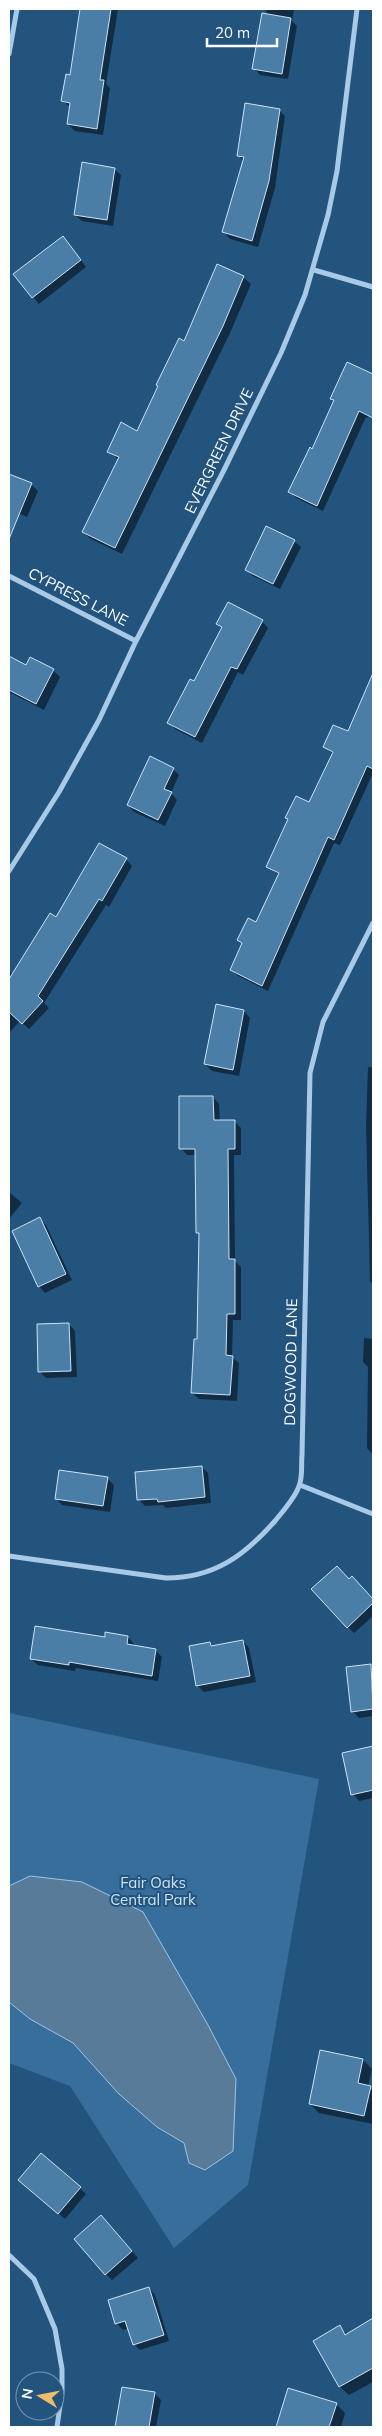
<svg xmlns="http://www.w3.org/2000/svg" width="382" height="2436" font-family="Mulish,sans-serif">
<rect width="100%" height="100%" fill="#23547e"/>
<path fill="#376e9c" d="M 9,1713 L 319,1779 L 248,2185 L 174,2248 L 70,2086 L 9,2063 Z"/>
<path fill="#587b99" stroke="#9cc6e7" d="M 30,1876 L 82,1882 L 143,1912 L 208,2025 L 236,2079 L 233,2151 L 205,2170 L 189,2163 L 184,2143 L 157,2127 L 119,2094 L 73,2043 L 30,2019 L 9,2002 L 9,1886 Z"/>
<path fill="#0007" d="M 82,9 L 118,9 L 106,84 L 110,88 L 103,135 L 75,131 L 68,124 L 71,108 L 63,101 L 71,76 Z
M 267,9 L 294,9 L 292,21 L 297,26 L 288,79 L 260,75 L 254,68 Z
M 279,110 L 285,116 L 275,188 L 258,247 L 230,239 L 224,232 L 244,161 L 238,155 Z
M 114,169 L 121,175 L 113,226 L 82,221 L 75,215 Z
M 69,244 L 86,267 L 39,304 L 33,297 Z
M 243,277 L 251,284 L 230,333 L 122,554 L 91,539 L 83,532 L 119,460 L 109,451 L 138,432 L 185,342 Z
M 347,363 L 373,376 L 373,406 L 368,418 L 366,417 L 323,511 L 296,498 L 290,491 L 313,450 L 335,402 L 332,398 Z
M 9,475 L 31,484 L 38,491 L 27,517 L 9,509 Z
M 294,541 L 301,547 L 280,589 L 253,576 L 246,570 Z
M 262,621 L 268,628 L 243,675 L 238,672 L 202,743 L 175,729 L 169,723 L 194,683 L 223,629 L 218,624 Z
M 9,657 L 27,666 L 53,670 L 60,677 L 44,710 L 9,692 Z
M 373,677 L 373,773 L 340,845 L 334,843 L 268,991 L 238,976 L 231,970 L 243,944 L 238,940 L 257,924 L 279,875 L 268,867 L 310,804 L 333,754 L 324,747 L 349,733 Z
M 173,769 L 179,775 L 171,793 L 177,800 L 165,826 L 134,812 L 128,805 Z
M 126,859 L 132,866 L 109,907 L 106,905 L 44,1003 L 49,1008 L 29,1029 L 20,1021 L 9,1033 L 9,971 L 13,975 L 57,918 Z
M 217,1006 L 244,1011 L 250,1018 L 239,1076 L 212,1071 L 205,1064 Z
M 368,1067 L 373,1067 L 373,1284 L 370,1281 L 366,1126 Z
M 213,1097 L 219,1104 L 220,1121 L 234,1121 L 241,1128 L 241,1155 L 234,1155 L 235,1261 L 241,1267 L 241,1320 L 233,1320 L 232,1357 L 239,1363 L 237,1401 L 199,1399 L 192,1393 L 198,1341 L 200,1235 L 197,1232 L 196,1155 L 187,1155 L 181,1148 Z
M 9,1192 L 22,1203 L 9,1219 Z
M 40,1219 L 46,1225 L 72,1280 L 45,1293 L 39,1286 Z
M 69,1324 L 75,1331 L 77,1377 L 46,1378 L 40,1372 Z
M 364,1338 L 373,1339 L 373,1455 L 367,1448 L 368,1367 L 363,1362 Z
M 202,1467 L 208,1473 L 211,1503 L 166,1508 L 163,1505 L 145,1506 L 139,1500 Z
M 107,1478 L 114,1485 L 110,1512 L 62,1505 L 56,1498 Z
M 349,1580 L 359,1584 L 373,1600 L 373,1616 L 354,1633 L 348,1627 Z
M 106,1634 L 128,1637 L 134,1644 L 134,1647 L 155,1650 L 162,1657 L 158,1681 L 76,1668 L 75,1671 L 38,1665 L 31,1659 L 106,1638 Z
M 243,1641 L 249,1648 L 256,1682 L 204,1692 L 197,1685 L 210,1643 L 213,1647 Z
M 370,1665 L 373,1668 L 373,1716 L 359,1718 L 353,1711 Z
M 373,1748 L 373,1798 L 359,1801 L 353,1794 L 344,1754 Z
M 363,2060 L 372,2069 L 368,2087 L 373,2090 L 373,2124 L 319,2113 L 310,2104 Z
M 26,2186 L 80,2188 L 86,2194 L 65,2219 Z
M 108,2223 L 138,2258 L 112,2280 L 106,2274 Z
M 149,2288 L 155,2295 L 169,2341 L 140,2350 L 134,2344 L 129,2328 L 123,2330 L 116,2323 Z
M 370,2322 L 373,2325 L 373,2382 L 349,2395 L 340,2387 L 315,2341 L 339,2327 L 347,2335 Z
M 123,2388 L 154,2393 L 161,2400 L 156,2427 L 117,2427 Z
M 289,2390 L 336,2404 L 345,2413 L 341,2427 L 279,2427 Z"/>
<path fill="#4b7ea7" stroke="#cce2f5" d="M 80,9 L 111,9 L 100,80 L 104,80 L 97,129 L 67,124 L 70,103 L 61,101 L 66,74 L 70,75 Z
M 262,13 L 291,18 L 282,74 L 252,69 Z
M 245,103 L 280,109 L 269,181 L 252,241 L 222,232 L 244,157 L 237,156 Z
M 82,162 L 115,168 L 107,220 L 74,215 Z
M 63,236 L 81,260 L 32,298 L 13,274 Z
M 217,264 L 244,276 L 223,326 L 115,548 L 82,532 L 119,457 L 107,452 L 121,422 L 137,431 L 158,386 L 156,385 L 179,338 L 184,341 Z
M 347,362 L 373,374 L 373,418 L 359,411 L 317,506 L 288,492 L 310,447 L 312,449 L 334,400 L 330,399 Z
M 9,474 L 32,483 L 9,539 Z
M 266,526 L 295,540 L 273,584 L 245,570 Z
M 228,602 L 263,620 L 237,669 L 231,667 L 195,737 L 167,723 L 190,679 L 194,681 L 222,627 L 216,624 Z
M 9,656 L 26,665 L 30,657 L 54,669 L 36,704 L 9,690 Z
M 373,673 L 373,769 L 367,766 L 334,840 L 328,837 L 262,986 L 230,970 L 242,943 L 237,940 L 248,918 L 256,922 L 279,873 L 266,867 L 288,819 L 285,818 L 296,796 L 309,802 L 333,752 L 323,747 L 333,725 L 348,731 Z
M 150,756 L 174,768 L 164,789 L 172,792 L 158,820 L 127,805 Z
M 99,843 L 127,858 L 102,901 L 99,899 L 38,996 L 43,1001 L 22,1024 L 9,1012 L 9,979 L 50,913 L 56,917 Z
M 216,1004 L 244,1010 L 233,1070 L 204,1064 Z
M 179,1096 L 213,1096 L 214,1120 L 235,1120 L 235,1149 L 228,1149 L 229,1259 L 235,1259 L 235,1314 L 227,1314 L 226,1355 L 233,1356 L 230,1395 L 191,1393 L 194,1339 L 197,1339 L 199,1233 L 196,1233 L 195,1149 L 179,1149 Z
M 40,1217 L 66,1274 L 38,1287 L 12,1231 Z
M 69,1323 L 71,1371 L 38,1372 L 37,1324 Z
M 202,1466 L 205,1497 L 158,1502 L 157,1499 L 137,1500 L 135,1472 Z
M 59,1470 L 108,1477 L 103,1506 L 55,1499 Z
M 337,1566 L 349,1579 L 352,1576 L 373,1599 L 373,1603 L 347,1628 L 311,1589 Z
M 35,1626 L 105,1637 L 105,1632 L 128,1636 L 127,1644 L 156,1649 L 152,1676 L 69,1662 L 69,1665 L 30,1659 Z
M 243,1640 L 250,1676 L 196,1686 L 189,1646 L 210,1642 L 211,1646 Z
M 371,1664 L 373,1709 L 351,1712 L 346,1667 Z
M 373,1746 L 373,1790 L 351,1795 L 342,1753 Z
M 320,2050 L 363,2059 L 358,2083 L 371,2086 L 364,2116 L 309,2104 Z
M 41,2153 L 81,2187 L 58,2214 L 18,2180 Z
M 101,2215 L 132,2251 L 105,2275 L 74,2239 Z
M 149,2287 L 164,2335 L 133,2345 L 125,2321 L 115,2324 L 108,2300 Z
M 373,2318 L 373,2368 L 339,2387 L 313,2341 L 340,2325 L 345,2335 Z
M 122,2387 L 155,2392 L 149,2427 L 115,2427 Z
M 288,2388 L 337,2403 L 329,2427 L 276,2427 Z"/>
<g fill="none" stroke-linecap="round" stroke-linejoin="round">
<path stroke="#a8cae6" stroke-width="5" d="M 9,54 L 17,9
M 314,270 L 373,287
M 9,576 L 136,641
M 9,871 L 59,792 L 99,720 L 136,641 L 224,470 L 281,353 L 305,295 L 328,215 L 337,171 L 357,9
M 300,1485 L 373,1514
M 9,1556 L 166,1578 C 214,1578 244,1556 275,1521 C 283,1511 295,1498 299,1486 C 303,1477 301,1464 302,1455 L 310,1073 L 323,1022 L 373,923
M 9,2255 L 34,2279 L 55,2329 L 62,2369 L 62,2392 L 57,2427"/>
</g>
<g text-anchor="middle" stroke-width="4" stroke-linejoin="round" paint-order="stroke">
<g font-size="15" fill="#fff" stroke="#23547e">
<text transform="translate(219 451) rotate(-64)" y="5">EVERGREEN DRIVE</text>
<text transform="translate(78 597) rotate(27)" y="5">CYPRESS LANE</text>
<text transform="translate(291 1362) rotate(-89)" y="5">DOGWOOD LANE</text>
</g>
<g font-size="15" fill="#cce2f5" stroke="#23547e">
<text x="153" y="1888">Fair Oaks<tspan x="153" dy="17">Central Park</tspan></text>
</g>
</g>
<rect width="382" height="2436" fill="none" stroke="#ffffff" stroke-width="20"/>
<g transform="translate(40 2396) rotate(280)"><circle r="24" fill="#23547e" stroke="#7b98b2"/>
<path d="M0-4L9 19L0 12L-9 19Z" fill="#f1bd6c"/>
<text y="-8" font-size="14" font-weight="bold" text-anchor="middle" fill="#ffffff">N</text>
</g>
<path d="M207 38v8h70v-8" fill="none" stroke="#ffffff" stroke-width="2.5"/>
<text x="215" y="38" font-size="15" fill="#ffffff" stroke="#23547e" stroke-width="4" paint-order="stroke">20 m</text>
</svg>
